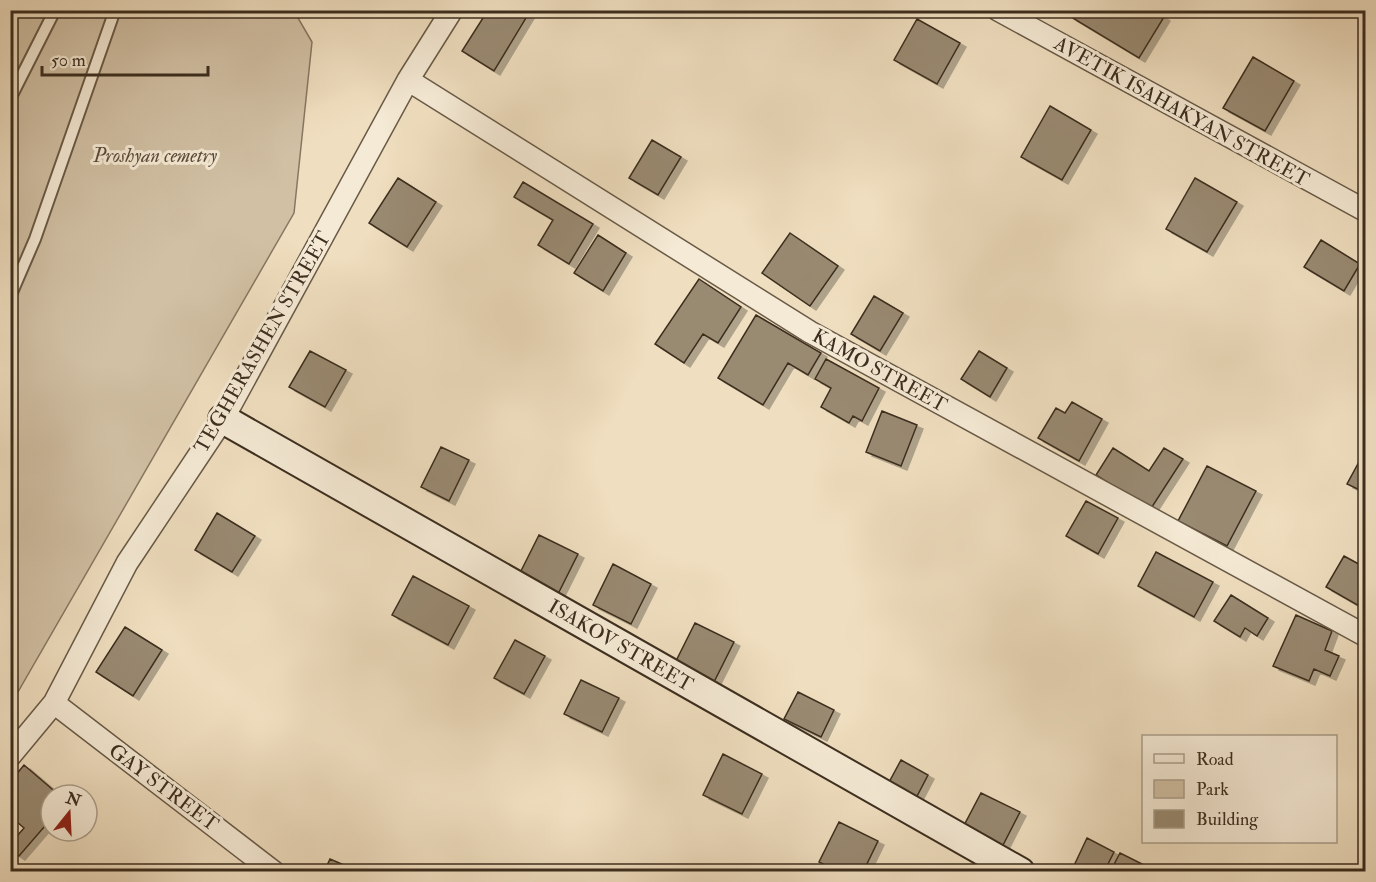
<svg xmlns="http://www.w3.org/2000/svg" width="1376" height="882" font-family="'IM FELL Double Pica',serif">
<defs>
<filter id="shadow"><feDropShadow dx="6" dy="4" stdDeviation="0" flood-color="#0004"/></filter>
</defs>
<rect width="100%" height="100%" fill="#efdebf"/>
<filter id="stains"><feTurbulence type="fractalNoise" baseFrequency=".00333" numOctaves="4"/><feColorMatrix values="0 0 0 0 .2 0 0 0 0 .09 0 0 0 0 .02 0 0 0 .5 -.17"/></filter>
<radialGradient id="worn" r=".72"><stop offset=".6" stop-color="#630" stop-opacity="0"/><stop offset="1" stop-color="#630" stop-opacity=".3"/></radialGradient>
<path fill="#d1c0a4" stroke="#867762" stroke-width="1.5" d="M 11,11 L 294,11 L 312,42 L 294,213 L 11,704 Z"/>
<path fill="#998a72" stroke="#3c2e1f" stroke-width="1.5" filter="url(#shadow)" d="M 488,10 L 525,10 L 529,13 L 494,71 L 462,51 Z
M 1075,10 L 1153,10 L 1164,17 L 1139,58 L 1071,17 Z
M 917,19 L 960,43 L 937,84 L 894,60 Z
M 1253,57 L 1294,81 L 1265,131 L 1223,108 Z
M 1050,106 L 1091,130 L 1062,180 L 1021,157 Z
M 652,140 L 681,157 L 658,195 L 629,178 Z
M 398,178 L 436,202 L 407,247 L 369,223 Z
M 1195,178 L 1237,202 L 1207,252 L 1166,229 Z
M 523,182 L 593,224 L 569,264 L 538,245 L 553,220 L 514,197 Z
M 790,233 L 838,266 L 810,306 L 762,273 Z
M 598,235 L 626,253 L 603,291 L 574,273 Z
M 1321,240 L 1360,264 L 1344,291 L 1304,267 Z
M 699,279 L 741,307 L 718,343 L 703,334 L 684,363 L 655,344 Z
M 874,296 L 903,313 L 880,351 L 851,334 Z
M 756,315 L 821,353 L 808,375 L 788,363 L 763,405 L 718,378 Z
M 310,351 L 346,370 L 325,407 L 289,387 Z
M 979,351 L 1007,368 L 990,397 L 961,379 Z
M 826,359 L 879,388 L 862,421 L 853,416 L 849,423 L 821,407 L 831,388 L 815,379 Z
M 1072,402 L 1102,419 L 1079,461 L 1038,438 L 1056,408 L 1065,413 Z
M 882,411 L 917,425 L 901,466 L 866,452 Z
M 441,447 L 469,460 L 449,501 L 421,487 Z
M 1113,448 L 1149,471 L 1164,448 L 1183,459 L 1150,510 L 1096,475 Z
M 1366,449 L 1366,493 L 1347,484 Z
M 1207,466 L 1256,491 L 1227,546 L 1178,521 Z
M 1086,501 L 1118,518 L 1098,554 L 1066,536 Z
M 217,513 L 255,536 L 232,572 L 195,550 Z
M 539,535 L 578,554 L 558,594 L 519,575 Z
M 1156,552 L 1213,582 L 1194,617 L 1138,586 Z
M 1344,556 L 1366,568 L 1366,610 L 1326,587 Z
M 613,564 L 651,584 L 631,624 L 593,605 Z
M 413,576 L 469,606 L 448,645 L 392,615 Z
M 1231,595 L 1268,618 L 1257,636 L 1245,628 L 1240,637 L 1214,621 Z
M 1296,615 L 1332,631 L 1325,650 L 1339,656 L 1330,676 L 1314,669 L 1309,681 L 1273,666 Z
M 695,623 L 734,642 L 714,682 L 675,663 Z
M 125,627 L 162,650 L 133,696 L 96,672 Z
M 515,640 L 545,656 L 524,694 L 494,678 Z
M 581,680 L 619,698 L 602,732 L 564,714 Z
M 1366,684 L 1366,700 L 1359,696 Z
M 798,692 L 834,710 L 821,737 L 784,719 Z
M 723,754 L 762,774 L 742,814 L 703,795 Z
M 901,760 L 928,775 L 915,800 L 887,786 Z
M 24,765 L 59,795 L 51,795 L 51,819 L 19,856 L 10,850 L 10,844 L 24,828 L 10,816 L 10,782 Z
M 981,793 L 1020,812 L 999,853 L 960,833 Z
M 839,822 L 878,841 L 863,872 L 838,872 L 819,862 Z
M 1087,838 L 1114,852 L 1104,872 L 1071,872 Z
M 1120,853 L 1158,872 L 1110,872 Z
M 330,859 L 358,871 L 324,872 Z"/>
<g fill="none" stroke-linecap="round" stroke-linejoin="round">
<g stroke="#695a47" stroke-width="14">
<path id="lane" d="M 10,99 L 55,10
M 10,297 L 35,239 L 115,10"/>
</g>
<g stroke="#695a47" stroke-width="24">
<path id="street" d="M 998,10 L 1366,211
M 408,80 L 810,332 L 1366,636
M 54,703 L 274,872
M 10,756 L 54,703 L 127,563 L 223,419 L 408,80 L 452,10"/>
</g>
<g stroke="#3c2e1f" stroke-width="32">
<path id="secondary" d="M 223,419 L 1020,872"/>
</g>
<use href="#lane" stroke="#f5ead5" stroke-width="10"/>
<use href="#street" stroke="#f5ead5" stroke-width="21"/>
<use href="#secondary" stroke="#f5ead5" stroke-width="28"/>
</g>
<g text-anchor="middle" stroke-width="6" stroke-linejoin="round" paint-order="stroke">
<g font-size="20" fill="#3c2e1f" stroke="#f5ead5">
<text transform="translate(1182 111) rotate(29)" y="7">AVETIK ISAHAKYAN STREET</text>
<text transform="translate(262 342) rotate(-60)" y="7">TEGHERASHEN STREET</text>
<text transform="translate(880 370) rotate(29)" y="7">KAMO STREET</text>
<text transform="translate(621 645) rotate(30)" y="7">ISAKOV STREET</text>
<text transform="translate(164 787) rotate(37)" y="7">GAY STREET</text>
</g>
<g font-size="20" font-style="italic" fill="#5a4b3a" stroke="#f5ead5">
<text x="155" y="162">Proshyan cemetry</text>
</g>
</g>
<rect width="1376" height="882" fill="none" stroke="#efdebf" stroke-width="36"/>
<rect x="12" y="12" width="1352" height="858" fill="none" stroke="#3c2e1f" stroke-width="3"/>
<rect x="18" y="18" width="1340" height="846" fill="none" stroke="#3c2e1f" stroke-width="1.5"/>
<rect x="1142" y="735" width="195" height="108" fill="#f5ead5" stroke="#ab9f8c" stroke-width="1.5"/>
<rect x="1154" y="754" width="30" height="9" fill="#f5ead5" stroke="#ab9f8c" stroke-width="1.5"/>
<text x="1196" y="765" font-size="18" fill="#3c2e1f">Road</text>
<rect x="1154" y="780" width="30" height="18" fill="#d1c0a4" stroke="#ab9f8c" stroke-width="1.5"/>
<text x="1196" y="795" font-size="18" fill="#3c2e1f">Park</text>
<rect x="1154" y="810" width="30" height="18" fill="#998a72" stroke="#ab9f8c" stroke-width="1.5"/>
<text x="1196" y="825" font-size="18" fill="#3c2e1f">Building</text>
<g transform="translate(69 813) rotate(18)"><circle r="28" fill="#f5ead5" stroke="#ab9f8c" stroke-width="1.5"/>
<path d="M0-4.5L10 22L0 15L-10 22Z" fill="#8f2418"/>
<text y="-9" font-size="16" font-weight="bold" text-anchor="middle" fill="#3c2e1f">N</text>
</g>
<path d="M42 66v9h166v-9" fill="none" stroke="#3c2e1f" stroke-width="3"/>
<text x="51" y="66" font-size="18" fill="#3c2e1f" stroke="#f5ead5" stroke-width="4.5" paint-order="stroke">50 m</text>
<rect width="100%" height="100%" filter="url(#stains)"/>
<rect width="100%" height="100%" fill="url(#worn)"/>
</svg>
